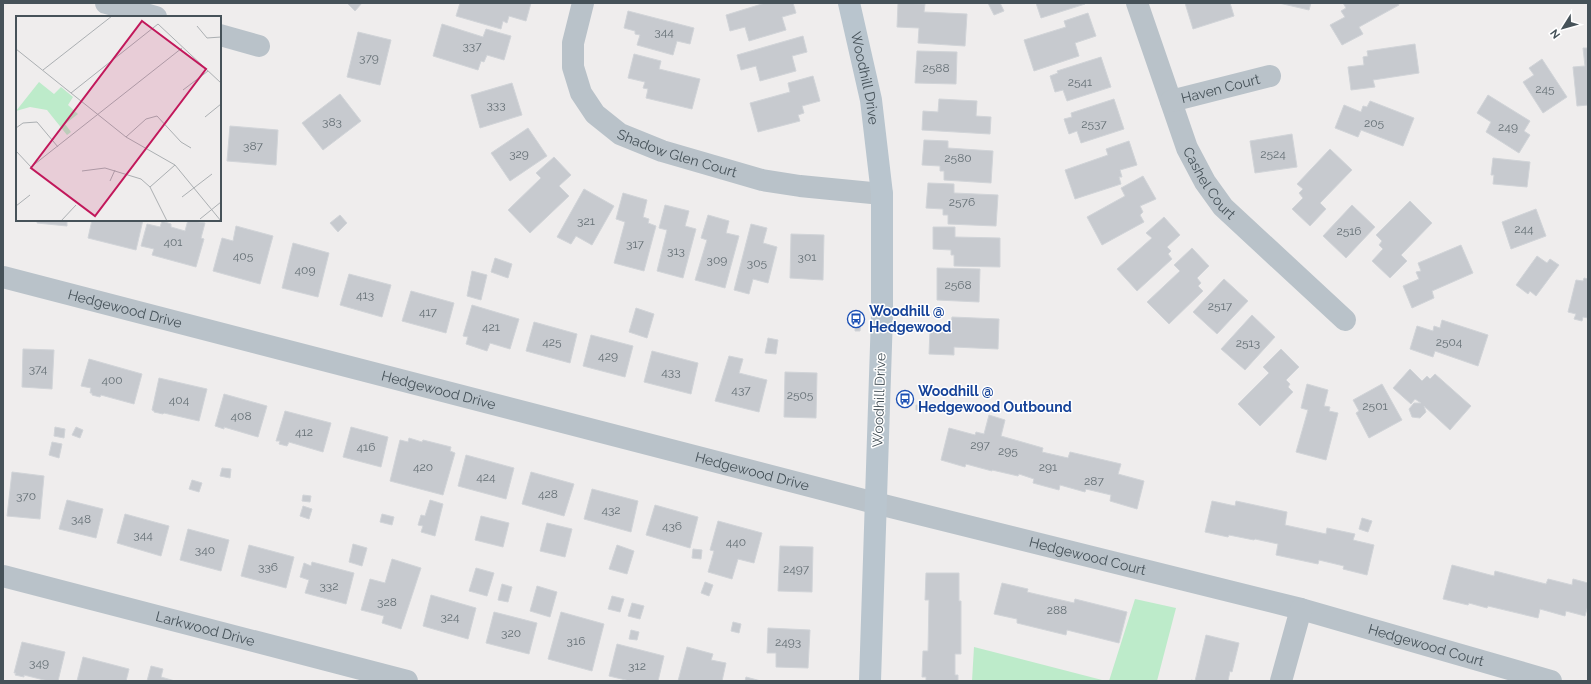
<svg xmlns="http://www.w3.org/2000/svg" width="1591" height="684" font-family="Raleway,sans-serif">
<rect width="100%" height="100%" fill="#efeded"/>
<path fill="#bdebca" d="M 1135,599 L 1176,608 L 1157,681 L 1109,681 Z
M 974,647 L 1106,681 L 972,681 Z"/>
<path fill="#c7cacf" stroke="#d1d4d8" d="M 347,3 L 362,3 L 355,11 Z
M 460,3 L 531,3 L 526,21 L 509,16 L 507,23 L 503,21 L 501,29 L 456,16 Z
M 765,3 L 793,3 L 796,13 L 782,17 L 786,30 L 749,41 L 745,27 L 730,31 L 726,15 Z
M 898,3 L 925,4 L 924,12 L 967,14 L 965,46 L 918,43 L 919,28 L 897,27 Z
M 988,3 L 1000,3 L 1004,11 L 994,15 Z
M 1036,3 L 1084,3 L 1085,4 L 1041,18 Z
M 1185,3 L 1230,3 L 1234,16 L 1193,29 Z
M 1279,3 L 1311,3 L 1309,10 Z
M 1343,3 L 1398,3 L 1399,5 L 1359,27 L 1363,34 L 1342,45 L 1330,25 L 1345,17 L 1341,11 L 1346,8 Z
M 628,11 L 694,28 L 690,44 L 677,41 L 673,55 L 637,45 L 640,35 L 635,34 L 635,31 L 624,28 Z
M 1088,13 L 1096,36 L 1075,43 L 1079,56 L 1034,71 L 1024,40 L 1066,27 L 1064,21 Z
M 442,24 L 483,37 L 486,29 L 511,36 L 504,60 L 487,55 L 484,62 L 481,61 L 478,70 L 433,56 Z
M 358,32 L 391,40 L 380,85 L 347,77 Z
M 803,36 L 807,52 L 792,56 L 796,71 L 760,81 L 756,66 L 741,70 L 737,55 Z
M 1415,44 L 1419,73 L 1373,80 L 1375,87 L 1351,90 L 1348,67 L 1364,65 L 1363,57 L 1368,56 L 1367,51 Z
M 1583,48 L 1588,48 L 1588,105 L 1577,106 L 1573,67 L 1585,66 Z
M 917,51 L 957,52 L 956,84 L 915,83 Z
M 634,54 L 661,61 L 659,69 L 700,79 L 692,109 L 646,98 L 648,89 L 643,88 L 645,82 L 628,78 Z
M 1101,57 L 1111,87 L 1067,101 L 1063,90 L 1055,92 L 1050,76 L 1058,73 L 1057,71 Z
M 1542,59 L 1567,97 L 1543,113 L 1523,82 L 1534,75 L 1529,68 Z
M 813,76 L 820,101 L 802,106 L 804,113 L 798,115 L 800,121 L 758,132 L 750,103 L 790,92 L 788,83 Z
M 512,83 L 522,115 L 480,128 L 471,95 Z
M 340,94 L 361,121 L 323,150 L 302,123 Z
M 1488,95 L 1530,121 L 1524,131 L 1530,135 L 1519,153 L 1486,132 L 1491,122 L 1477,113 Z
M 939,99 L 977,101 L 976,116 L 991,117 L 990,134 L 922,130 L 923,111 L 938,112 Z
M 1114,99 L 1124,129 L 1081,143 L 1077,131 L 1069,134 L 1064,119 L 1072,117 L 1071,113 Z
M 1370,101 L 1414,118 L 1403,146 L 1361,130 L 1358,137 L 1335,128 L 1344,105 L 1361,112 L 1363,106 L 1367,107 Z
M 230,126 L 278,130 L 276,165 L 227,161 Z
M 528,128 L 547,156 L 510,181 L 491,153 Z
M 1292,134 L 1297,167 L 1255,173 L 1250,141 Z
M 924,140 L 948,141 L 948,148 L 993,151 L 991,183 L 944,180 L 944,171 L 940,171 L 940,166 L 922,165 Z
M 1129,141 L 1137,165 L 1120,170 L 1122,177 L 1119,177 L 1121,184 L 1075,199 L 1065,170 L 1108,155 L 1106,149 Z
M 1330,149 L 1352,170 L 1320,203 L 1326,209 L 1310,226 L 1292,209 L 1303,198 L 1299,193 L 1303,189 L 1297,184 Z
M 554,157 L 571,175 L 559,186 L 569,196 L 530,233 L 508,210 L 541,178 L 536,173 Z
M 1493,158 L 1530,162 L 1527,187 L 1493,184 L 1494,175 L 1491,175 Z
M 1143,176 L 1156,199 L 1140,206 L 1143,212 L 1140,215 L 1144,222 L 1102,245 L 1087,217 L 1125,196 L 1121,188 Z
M 928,183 L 954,184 L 954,193 L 998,195 L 996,226 L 948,224 L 948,215 L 943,215 L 943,209 L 926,208 Z
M 584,189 L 614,206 L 592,245 L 576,236 L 571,244 L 557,237 Z
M 623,193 L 647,200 L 643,217 L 649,219 L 648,223 L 656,226 L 644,271 L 614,263 L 625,222 L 616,219 Z
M 1410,201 L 1432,223 L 1401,255 L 1407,261 L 1390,278 L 1372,261 L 1383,249 L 1379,245 L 1382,241 L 1376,235 Z
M 665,205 L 689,211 L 685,226 L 696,229 L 683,278 L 657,271 L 667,230 L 659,228 Z
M 1352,205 L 1375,227 L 1346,258 L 1323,236 Z
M 1536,209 L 1546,236 L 1511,249 L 1502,222 Z
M 340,215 L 347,223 L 338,232 L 330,223 Z
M 708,215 L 729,221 L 726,233 L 739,236 L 725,288 L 695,280 L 707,240 L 701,238 Z
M 1164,217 L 1180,235 L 1167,247 L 1171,251 L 1168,254 L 1172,259 L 1137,291 L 1117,269 L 1152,238 L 1146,233 Z
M 37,220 L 67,220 L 67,226 L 37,223 Z
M 92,220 L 143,220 L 136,250 L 88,238 Z
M 188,220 L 205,223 L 201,238 L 204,239 L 196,267 L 152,255 L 154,249 L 141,246 L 147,224 L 160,227 L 162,221 L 171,224 L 171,227 L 185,231 Z
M 751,224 L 767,228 L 763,243 L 777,247 L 768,283 L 753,279 L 749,294 L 734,290 Z
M 236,226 L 273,236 L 260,284 L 213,271 L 222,238 L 233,241 Z
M 933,227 L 955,227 L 955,237 L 1000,238 L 1000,267 L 954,266 L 954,255 L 951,255 L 951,250 L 933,249 Z
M 791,234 L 824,235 L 823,280 L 790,278 Z
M 293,243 L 329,253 L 318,297 L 282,288 Z
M 1461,245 L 1473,273 L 1432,291 L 1434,298 L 1412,308 L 1403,286 L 1419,279 L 1416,272 L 1421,271 L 1418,263 Z
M 1192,248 L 1209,266 L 1197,278 L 1201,283 L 1198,286 L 1203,291 L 1169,324 L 1147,302 L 1180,271 L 1174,265 Z
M 1537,256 L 1547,263 L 1550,259 L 1559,265 L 1536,296 L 1530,291 L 1528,294 L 1516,285 Z
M 495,258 L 512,264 L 508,278 L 491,272 Z
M 937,268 L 980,269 L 979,302 L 937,300 Z
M 472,271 L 487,275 L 481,300 L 467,296 Z
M 349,274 L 391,285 L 382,317 L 340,305 Z
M 1584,278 L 1588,279 L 1588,318 L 1583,317 L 1582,321 L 1574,319 L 1576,314 L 1568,312 L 1576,280 L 1583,281 Z
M 1224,279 L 1248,301 L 1217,334 L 1193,312 Z
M 411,291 L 454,303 L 446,333 L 402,321 Z
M 472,305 L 519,319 L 510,349 L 490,343 L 487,351 L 466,344 L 468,337 L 463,336 Z
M 636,308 L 654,314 L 647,338 L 629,332 Z
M 1252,315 L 1275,337 L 1245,370 L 1221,349 Z
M 952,317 L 999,319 L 998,349 L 954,347 L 954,355 L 929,354 L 930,330 L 947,330 L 947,324 L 951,324 Z
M 1442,320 L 1488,335 L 1478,366 L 1435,351 L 1433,357 L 1410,349 L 1417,326 L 1433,331 L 1434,326 L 1440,328 Z
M 855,321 L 861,321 L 860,331 L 855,331 Z
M 534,322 L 577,334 L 570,363 L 526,351 Z
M 591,335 L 633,346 L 625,377 L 583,366 Z
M 768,338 L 778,340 L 776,354 L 765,353 Z
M 23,349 L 54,350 L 52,389 L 22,387 Z
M 1281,349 L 1299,367 L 1286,380 L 1290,384 L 1288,387 L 1293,392 L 1260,426 L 1238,404 L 1269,373 L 1263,367 Z
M 652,351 L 698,363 L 691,394 L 644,382 Z
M 729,356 L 743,359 L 739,373 L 767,380 L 759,412 L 715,401 Z
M 89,359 L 142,374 L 134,404 L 101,395 L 100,397 L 92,395 L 92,393 L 90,393 L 91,388 L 81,386 Z
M 1410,369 L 1422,381 L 1427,376 L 1430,379 L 1435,374 L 1471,406 L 1450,430 L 1424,406 L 1426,412 L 1420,418 L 1412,417 L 1409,409 L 1414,403 L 1421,403 L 1415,399 L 1411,404 L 1393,388 Z
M 785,372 L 817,373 L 816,418 L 784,417 Z
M 159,378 L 207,389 L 199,421 L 164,413 L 163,414 L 154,412 L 154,411 L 152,410 Z
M 1307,384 L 1328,390 L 1324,406 L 1330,407 L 1329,411 L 1338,413 L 1326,460 L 1296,452 L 1308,410 L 1301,408 Z
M 1382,384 L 1402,420 L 1369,438 L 1356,413 L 1359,411 L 1353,400 Z
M 224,394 L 267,406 L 258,437 L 224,427 L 224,429 L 215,426 Z
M 916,405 L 923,405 L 923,410 L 916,410 Z
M 285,411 L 331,423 L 323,452 L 289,442 L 287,446 L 279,444 L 280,441 L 276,441 Z
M 989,415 L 1005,420 L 1001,436 L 1043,448 L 1042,452 L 1068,458 L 1070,452 L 1121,464 L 1118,474 L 1144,481 L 1137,509 L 1110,501 L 1111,495 L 1086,489 L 1085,492 L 1060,485 L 1059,490 L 1033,483 L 1034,479 L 1019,474 L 1018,476 L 992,470 L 992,471 L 966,464 L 965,467 L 941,460 L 949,428 L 975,435 L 976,432 L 984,434 Z
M 55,427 L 65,429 L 64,438 L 54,436 Z
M 76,427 L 83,430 L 80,438 L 72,435 Z
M 351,427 L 388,437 L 381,467 L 343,457 Z
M 409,438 L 422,442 L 423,440 L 451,447 L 450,451 L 455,453 L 443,495 L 390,481 L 400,440 L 408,442 Z
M 52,442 L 62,444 L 59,458 L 49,455 Z
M 466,455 L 514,468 L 506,499 L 458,486 Z
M 222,468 L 231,469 L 230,478 L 220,476 Z
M 12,472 L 44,476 L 40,519 L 7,516 Z
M 531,472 L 574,484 L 564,516 L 522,504 Z
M 192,480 L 202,483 L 199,492 L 189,489 Z
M 592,489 L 638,501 L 631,532 L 584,519 Z
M 303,495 L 311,496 L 310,502 L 302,501 Z
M 67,500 L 103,509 L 96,538 L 59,529 Z
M 430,500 L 443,504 L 435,536 L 421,532 L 423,526 L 418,525 L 421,515 L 425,516 Z
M 1212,501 L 1235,506 L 1236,501 L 1287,512 L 1285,525 L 1326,534 L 1327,528 L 1355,534 L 1353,540 L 1374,545 L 1367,575 L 1343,569 L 1344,566 L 1319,560 L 1318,564 L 1276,555 L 1278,544 L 1255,539 L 1254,540 L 1229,535 L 1228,537 L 1205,532 Z
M 655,505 L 698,517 L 690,548 L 646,535 Z
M 303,506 L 312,509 L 309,519 L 300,516 Z
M 125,514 L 169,526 L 161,556 L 117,543 Z
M 382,514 L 394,517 L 392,525 L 380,522 Z
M 481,516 L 509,523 L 503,547 L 475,540 Z
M 1362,518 L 1372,521 L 1368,532 L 1359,529 Z
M 718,521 L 762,533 L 754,563 L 738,559 L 732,579 L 708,572 L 714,551 L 710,550 Z
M 547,523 L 572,529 L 565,557 L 540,551 Z
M 188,529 L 229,540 L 221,571 L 180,560 Z
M 353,544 L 367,548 L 362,566 L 349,562 Z
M 249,545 L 294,557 L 286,588 L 241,576 Z
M 617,545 L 634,551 L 627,574 L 609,569 Z
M 780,546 L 813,547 L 812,592 L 778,591 Z
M 693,549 L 702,550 L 701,559 L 692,558 Z
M 392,559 L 421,568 L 401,629 L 382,623 L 384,616 L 361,610 L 370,579 L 385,583 Z
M 312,562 L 354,573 L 346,604 L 305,593 L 309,580 L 300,577 L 304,563 L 311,566 Z
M 1452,565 L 1494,576 L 1495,571 L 1546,584 L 1548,579 L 1572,585 L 1573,579 L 1588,583 L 1588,605 L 1585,616 L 1566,611 L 1565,616 L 1540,609 L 1538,618 L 1488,606 L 1487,608 L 1469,603 L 1468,605 L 1443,599 Z
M 476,568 L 494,573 L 487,596 L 469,591 Z
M 926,573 L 959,573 L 959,601 L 961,601 L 961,654 L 955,654 L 955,675 L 958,675 L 958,681 L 926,681 L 926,677 L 922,677 L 923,651 L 928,651 L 929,600 L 925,600 Z
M 705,582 L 713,585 L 709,596 L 701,593 Z
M 1002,583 L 1028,589 L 1027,592 L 1074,603 L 1075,599 L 1127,612 L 1119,643 L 1067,630 L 1066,635 L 1017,623 L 1017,619 L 994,614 Z
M 502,584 L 512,587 L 508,602 L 498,600 Z
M 537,586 L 557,592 L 550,617 L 530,611 Z
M 431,595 L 476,608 L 468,639 L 423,626 Z
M 612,596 L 624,599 L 620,612 L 608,609 Z
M 632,603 L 644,606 L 640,619 L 628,616 Z
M 494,612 L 537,623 L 529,654 L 486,643 Z
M 561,612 L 604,624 L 592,671 L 548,659 Z
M 733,622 L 741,624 L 739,633 L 731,631 Z
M 768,628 L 810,630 L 808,668 L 776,667 L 776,653 L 767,653 Z
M 631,630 L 639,632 L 637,640 L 629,639 Z
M 1206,635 L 1239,643 L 1232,672 L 1230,671 L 1228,681 L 1190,681 L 1191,680 L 1195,681 Z
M 22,642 L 65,652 L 58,681 L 48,681 L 24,675 L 24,677 L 15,675 L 16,673 L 14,673 Z
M 617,644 L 664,656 L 658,681 L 630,681 L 609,676 Z
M 687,647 L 713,654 L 711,660 L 726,663 L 722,681 L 678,681 Z
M 83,657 L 129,669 L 126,681 L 77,681 Z
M 151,666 L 163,669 L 161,677 L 175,681 L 147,681 Z
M 746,677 L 761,681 L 745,681 Z"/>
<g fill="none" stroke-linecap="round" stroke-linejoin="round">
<g stroke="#b9c2c9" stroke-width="22">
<path d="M 106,3 L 156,17"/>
<path id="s1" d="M 583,3 L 573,43 L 573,67 L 581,93 L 595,114 L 620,134 L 662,151 L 762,180 L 800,186 L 882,194"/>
<path id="s2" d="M 1137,3 L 1187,148 L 1205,182 L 1223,207 L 1345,320"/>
<path d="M 220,35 L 259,46"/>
<path id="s3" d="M 1171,101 L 1270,76"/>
<path id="s4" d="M 3,277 L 875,503 L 1301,609 L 1551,681"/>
<path id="s5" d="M 3,576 L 407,681"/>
<path d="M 1281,681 L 1301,609"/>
</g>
<path stroke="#b9c5ce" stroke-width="22" id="s6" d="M 849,3 L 871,100 L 882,194 L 882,315 L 870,681"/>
</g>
<defs>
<g id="bus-ring" transform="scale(0.9)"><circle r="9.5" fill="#fff" stroke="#1a4fb4" stroke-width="1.5"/><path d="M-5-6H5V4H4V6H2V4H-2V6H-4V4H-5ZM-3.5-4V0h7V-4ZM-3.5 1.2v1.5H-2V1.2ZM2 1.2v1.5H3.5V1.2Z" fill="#1a4fb4"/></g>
</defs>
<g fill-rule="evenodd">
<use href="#bus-ring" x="856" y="319"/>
<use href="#bus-ring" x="905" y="399"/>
</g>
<g text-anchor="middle" stroke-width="3" stroke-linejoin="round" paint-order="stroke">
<g font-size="12" fill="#667076">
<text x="664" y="36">344</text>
<text x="472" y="50">337</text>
<text x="369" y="62">379</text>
<text x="936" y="72">2588</text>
<text x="1080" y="86">2541</text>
<text x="1545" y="93">245</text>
<text x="496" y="109">333</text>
<text x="332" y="126">383</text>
<text x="1374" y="127">205</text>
<text x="1094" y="128">2537</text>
<text x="1508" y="131">249</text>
<text x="253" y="150">387</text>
<text x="519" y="158">329</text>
<text x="1273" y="158">2524</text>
<text x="958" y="162">2580</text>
<text x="962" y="206">2576</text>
<text x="586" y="225">321</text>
<text x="1524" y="233">244</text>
<text x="1349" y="235">2516</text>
<text x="173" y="246">401</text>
<text x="635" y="248">317</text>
<text x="676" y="255">313</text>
<text x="243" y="260">405</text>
<text x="807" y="261">301</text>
<text x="717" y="264">309</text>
<text x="757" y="267">305</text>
<text x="305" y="274">409</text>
<text x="958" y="289">2568</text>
<text x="365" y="299">413</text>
<text x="1220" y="310">2517</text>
<text x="428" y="316">417</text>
<text x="491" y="331">421</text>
<text x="552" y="346">425</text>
<text x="1449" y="346">2504</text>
<text x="1248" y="347">2513</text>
<text x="608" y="360">429</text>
<text x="38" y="373">374</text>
<text x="671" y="376">433</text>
<text x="112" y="384">400</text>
<text x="741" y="394">437</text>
<text x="800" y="399">2505</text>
<text x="179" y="404">404</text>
<text x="1375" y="410">2501</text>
<text x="241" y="420">408</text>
<text x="304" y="436">412</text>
<text x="980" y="449">297</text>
<text x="366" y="451">416</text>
<text x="1008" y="455">295</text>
<text x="423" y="471">420</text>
<text x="1048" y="471">291</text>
<text x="486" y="481">424</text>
<text x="1094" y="485">287</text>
<text x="548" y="498">428</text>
<text x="26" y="500">370</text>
<text x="611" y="514">432</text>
<text x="81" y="523">348</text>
<text x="672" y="530">436</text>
<text x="143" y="539">344</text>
<text x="736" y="546">440</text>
<text x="205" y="554">340</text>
<text x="268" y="571">336</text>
<text x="796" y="573">2497</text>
<text x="329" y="590">332</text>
<text x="387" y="606">328</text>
<text x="1057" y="614">288</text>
<text x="450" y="621">324</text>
<text x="511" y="637">320</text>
<text x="576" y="645">316</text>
<text x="788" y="646">2493</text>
<text x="39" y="667">349</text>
<text x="637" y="670">312</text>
</g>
<g font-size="14" fill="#465259" stroke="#fff">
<text dy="5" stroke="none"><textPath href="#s6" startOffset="77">Woodhill Drive</textPath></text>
<text dy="5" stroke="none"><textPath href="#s3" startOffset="51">Haven Court</textPath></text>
<text dy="5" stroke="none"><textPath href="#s1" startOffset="210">Shadow Glen Court</textPath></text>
<text dy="5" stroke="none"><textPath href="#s2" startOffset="195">Cashel Court</textPath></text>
<text dy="5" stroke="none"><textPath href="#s4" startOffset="126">Hedgewood Drive</textPath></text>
<text dy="5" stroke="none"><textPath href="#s4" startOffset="450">Hedgewood Drive</textPath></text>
<text transform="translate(879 400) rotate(-88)" y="5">Woodhill Drive</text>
<text dy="5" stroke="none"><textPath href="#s4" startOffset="774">Hedgewood Drive</textPath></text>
<text dy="5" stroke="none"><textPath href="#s4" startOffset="1120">Hedgewood Court</textPath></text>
<text dy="5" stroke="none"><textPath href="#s5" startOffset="209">Larkwood Drive</textPath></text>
<text dy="5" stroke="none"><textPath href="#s4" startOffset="1470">Hedgewood Court</textPath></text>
</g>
<g font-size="14" font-weight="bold" fill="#164399" stroke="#fff" text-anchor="start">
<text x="869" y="316">Woodhill @<tspan x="869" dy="16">Hedgewood</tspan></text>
<text x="918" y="396">Woodhill @<tspan x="918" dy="16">Hedgewood Outbound</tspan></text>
</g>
</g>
<g transform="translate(16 16)">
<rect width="205" height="205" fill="#efeded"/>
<path d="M 23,66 L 38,78 L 45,71 L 57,81 L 52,89 L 62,98 L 49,108 L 55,116 L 51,119 L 31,94 L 14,91 L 0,95 Z" fill="#bdebca"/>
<path fill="none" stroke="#abafb2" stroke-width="1" d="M 181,10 L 191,22 L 205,21M 0,33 L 110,121 L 159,149 L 205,205M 27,54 L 96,0M 167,74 L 192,55M 55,77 L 142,8 L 205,67M 189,101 L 205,88M 0,112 L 7,107 L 21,106 L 42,131M 110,121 L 130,103 L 141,100 L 165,126 L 175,132M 0,135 L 15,151 L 166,32M 66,155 L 89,152 L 125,163 L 134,171 L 151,205M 94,165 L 99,154M 134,171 L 159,149M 166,181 L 196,158M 0,190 L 14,179M 184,203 L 205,186M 45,205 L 60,189"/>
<path fill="#c2185b" fill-opacity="0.15" stroke="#c2185b" stroke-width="2" d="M 126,5 L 190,53 L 79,200 L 15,152 Z"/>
<rect width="205" height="205" fill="none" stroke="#465259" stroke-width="2"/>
</g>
<rect width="1591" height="684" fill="none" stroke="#465259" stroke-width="8"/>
<g transform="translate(1563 28) rotate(233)" stroke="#ffffff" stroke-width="3" paint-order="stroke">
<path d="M0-3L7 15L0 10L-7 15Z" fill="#465259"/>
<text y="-6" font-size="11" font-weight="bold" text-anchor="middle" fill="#465259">N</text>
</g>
</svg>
